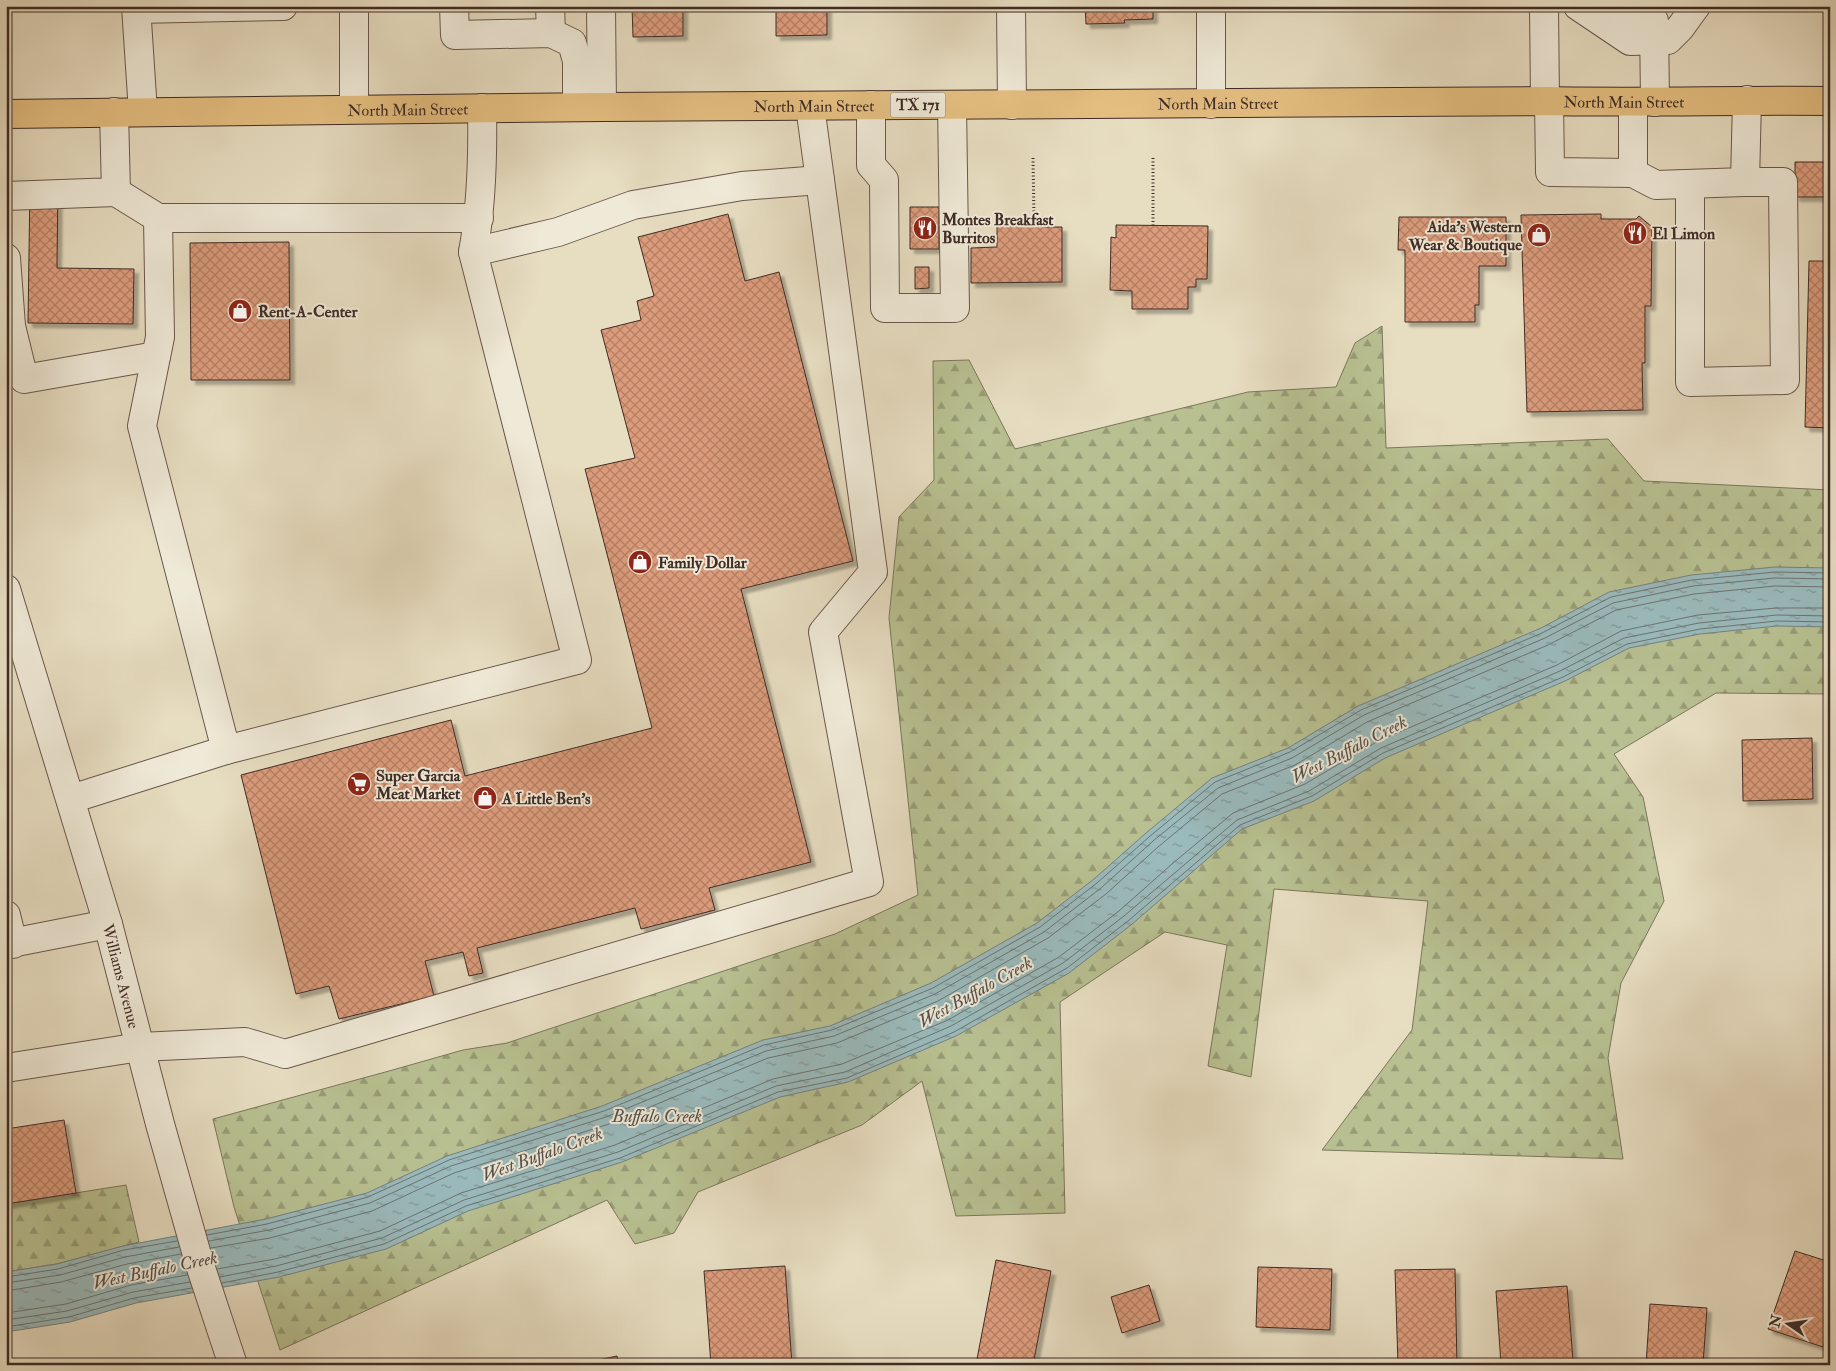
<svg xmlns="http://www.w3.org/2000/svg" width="1836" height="1371" font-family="'IM FELL Double Pica',serif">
<defs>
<pattern id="forest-firs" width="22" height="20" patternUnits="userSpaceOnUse" patternTransform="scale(1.25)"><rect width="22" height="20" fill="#b8c091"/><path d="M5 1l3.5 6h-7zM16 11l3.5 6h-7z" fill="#979c76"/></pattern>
<pattern id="water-ripples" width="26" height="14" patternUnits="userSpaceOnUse" patternTransform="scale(1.25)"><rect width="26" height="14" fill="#9ababc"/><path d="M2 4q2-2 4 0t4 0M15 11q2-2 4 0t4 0" fill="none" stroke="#7f9799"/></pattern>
<pattern id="building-cross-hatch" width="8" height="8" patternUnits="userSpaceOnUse" patternTransform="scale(1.25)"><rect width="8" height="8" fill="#dc9c7b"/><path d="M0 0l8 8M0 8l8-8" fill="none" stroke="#b47f65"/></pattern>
<filter id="shadow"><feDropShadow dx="4.5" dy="4.5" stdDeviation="1" flood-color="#0004"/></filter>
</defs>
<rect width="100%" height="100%" fill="#e7ddc1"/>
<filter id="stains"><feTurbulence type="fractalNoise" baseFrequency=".004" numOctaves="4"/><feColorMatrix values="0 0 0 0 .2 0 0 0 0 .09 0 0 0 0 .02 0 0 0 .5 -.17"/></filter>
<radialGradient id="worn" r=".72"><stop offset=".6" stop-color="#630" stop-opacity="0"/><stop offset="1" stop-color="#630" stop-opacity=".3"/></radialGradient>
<path fill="url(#forest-firs)" stroke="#7c765c" d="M 1382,326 L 1386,448 L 1608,439 L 1644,481 L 1830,490 L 1830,694 L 1716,693 L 1614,754 L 1643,797 L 1664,901 L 1621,983 L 1608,1058 L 1623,1159 L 1322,1150 L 1412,1030 L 1428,901 L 1274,889 L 1251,1077 L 1208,1066 L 1227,945 L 1165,932 L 1060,1002 L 1065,1213 L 956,1216 L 922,1081 L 862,1125 L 698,1192 L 674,1233 L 635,1244 L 607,1200 L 280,1350 L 234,1207 L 213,1119 L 389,1071 L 463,1050 L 507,1043 L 835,934 L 918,895 L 889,618 L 899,517 L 934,480 L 933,361 L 969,360 L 1015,449 L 1248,392 L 1336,387 L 1355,343 Z
M 126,1185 L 139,1242 L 57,1264 L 6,1272 L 6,1204 Z"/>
<path fill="url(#water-ripples)" stroke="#768180" d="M 1775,567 L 1830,568 L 1830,627 L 1777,626 L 1700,634 L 1629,648 L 1565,681 L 1385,758 L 1314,801 L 1242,829 L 1131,925 L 1069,973 L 956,1036 L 848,1082 L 780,1097 L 622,1162 L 468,1211 L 386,1249 L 279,1277 L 136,1303 L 70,1322 L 6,1332 L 6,1272 L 57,1264 L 123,1246 L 266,1219 L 367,1193 L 447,1156 L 602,1106 L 763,1040 L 830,1026 L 931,983 L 1037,923 L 1094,879 L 1146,833 L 1212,778 L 1288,748 L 1358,706 L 1541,628 L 1609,592 L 1691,575 Z"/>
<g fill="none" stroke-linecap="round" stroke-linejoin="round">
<path stroke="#6d7371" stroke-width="1" d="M 207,1235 L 267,1224 L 368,1197 L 449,1160 L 604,1111 L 764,1045 L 832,1030 L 933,988 L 1040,927 L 1097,883 L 1149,837 L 1215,782 L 1290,752 L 1361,710 L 1542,633 L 1611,597 L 1692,580 L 1775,572 L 1830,573
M 209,1241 L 269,1230 L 370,1203 L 451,1166 L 606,1117 L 766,1051 L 834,1036 L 935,994 L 1044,932 L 1101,888 L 1153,841 L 1218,788 L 1292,758 L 1364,715 L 1545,638 L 1613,603 L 1693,586 L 1775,578 L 1830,579
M 211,1248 L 270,1238 L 372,1211 L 454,1173 L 609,1124 L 768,1058 L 837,1043 L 938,1001 L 1048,938 L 1106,894 L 1158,847 L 1222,794 L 1295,765 L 1367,722 L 1548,645 L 1616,610 L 1694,594 L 1775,586 L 1830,587
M 217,1269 L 275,1259 L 380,1231 L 461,1193 L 615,1145 L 773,1079 L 842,1064 L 948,1020 L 1059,957 L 1119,911 L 1172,864 L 1233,813 L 1305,784 L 1378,741 L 1557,665 L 1621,631 L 1698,615 L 1776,608 L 1830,608
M 6,1277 L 58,1269 L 124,1250 L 177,1241
M 220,1277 L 276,1266 L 382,1238 L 464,1200 L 618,1152 L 776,1086 L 845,1072 L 951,1026 L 1063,963 L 1124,916 L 1237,820 L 1309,791 L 1381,748 L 1560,671 L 1624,638 L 1699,623 L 1777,615 L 1830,616
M 6,1283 L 60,1275 L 125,1257 L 179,1247
M 222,1283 L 278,1272 L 384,1244 L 466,1206 L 620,1158 L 778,1092 L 847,1078 L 954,1032 L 1067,968 L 1128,921 L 1240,825 L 1312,796 L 1383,753 L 1563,677 L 1627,644 L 1700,629 L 1777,621 L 1830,622
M 6,1291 L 61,1282 L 127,1264 L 181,1254
M 6,1313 L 66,1304 L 131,1285 L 187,1275
M 6,1320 L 67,1311 L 133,1292 L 190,1282
M 6,1327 L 69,1317 L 134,1298 L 192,1288"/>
</g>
<path fill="url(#building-cross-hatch)" stroke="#402c26" filter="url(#shadow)" d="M 632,6 L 683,6 L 683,36 L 633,37 Z
M 776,6 L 827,6 L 827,35 L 776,36 Z
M 1085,6 L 1153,6 L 1153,19 L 1124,20 L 1125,23 L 1086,24 Z
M 1795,162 L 1830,162 L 1830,197 L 1795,197 Z
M 58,182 L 57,268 L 134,269 L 133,324 L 28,323 L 30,183 Z
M 910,207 L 939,207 L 939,249 L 910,249 Z
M 728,214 L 745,281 L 779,272 L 853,561 L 741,589 L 811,862 L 709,888 L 715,910 L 641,929 L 635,908 L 477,948 L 483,973 L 469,976 L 463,952 L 425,961 L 434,996 L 339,1019 L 329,986 L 296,994 L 241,775 L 451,720 L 465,776 L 652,728 L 585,469 L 635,458 L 601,330 L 641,320 L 637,301 L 654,296 L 638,237 Z
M 1601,214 L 1601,219 L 1636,219 L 1639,216 L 1652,227 L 1651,306 L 1645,306 L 1645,363 L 1642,363 L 1643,410 L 1527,412 L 1521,215 Z
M 1044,217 L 1044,227 L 1062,227 L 1062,282 L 971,283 L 971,248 L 997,247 L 997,226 L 1019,226 L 1019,218 Z
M 1399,217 L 1506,217 L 1506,266 L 1479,266 L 1479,305 L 1475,305 L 1475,322 L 1405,322 L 1405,250 L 1398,250 Z
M 1116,225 L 1208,226 L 1207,279 L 1196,279 L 1196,287 L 1188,287 L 1188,309 L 1132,309 L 1132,291 L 1110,290 L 1111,237 L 1116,238 Z
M 289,242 L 290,380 L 191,380 L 190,243 Z
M 1809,261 L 1830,261 L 1830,428 L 1805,427 Z
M 915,267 L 929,267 L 929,288 L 915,289 Z
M 1812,738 L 1813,799 L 1743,801 L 1742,740 Z
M 64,1120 L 76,1193 L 6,1204 L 6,1129 Z
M 1795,1251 L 1830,1262 L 1830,1327 L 1823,1347 L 1768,1329 Z
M 996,1260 L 1051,1271 L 1033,1365 L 1008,1365 L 977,1359 Z
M 785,1266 L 792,1365 L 711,1365 L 704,1271 Z
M 1258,1267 L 1332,1269 L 1330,1330 L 1256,1327 Z
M 1455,1269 L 1457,1364 L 1398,1365 L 1395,1270 Z
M 1149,1285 L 1160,1321 L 1122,1333 L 1111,1297 Z
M 1567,1286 L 1573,1360 L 1501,1365 L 1496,1291 Z
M 1650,1304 L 1707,1308 L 1703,1365 L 1646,1365 Z
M 617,1356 L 619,1365 L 575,1365 Z"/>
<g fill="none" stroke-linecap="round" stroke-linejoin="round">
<g stroke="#6a584d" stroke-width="30">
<g id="minor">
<path d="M 136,6 L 143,112"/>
<path d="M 454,6 L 455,35 L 551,33 L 572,43 L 577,61 L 577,107"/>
<path d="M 550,6 L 551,33"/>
<path d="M 601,6 L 602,107"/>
<path d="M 1011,6 L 1012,105"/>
<path d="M 1211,6 L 1211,104"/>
<path d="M 1544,6 L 1545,101"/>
<path d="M 1578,6 L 1630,41 L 1668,40 L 1680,28 L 1696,6"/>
<path d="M 1612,6 L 1637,22 L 1654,21 L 1655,102"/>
<path d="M 136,9 L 283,6"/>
<path d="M 1549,101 L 1550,172 L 1633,173 L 1633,102"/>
<path d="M 871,105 L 871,165 L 884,180 L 885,308 L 955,308 L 952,105"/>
<path d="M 354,109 L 354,6"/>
<path d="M 1633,173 L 1656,185 L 1745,182 L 1747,100"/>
<path d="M 1690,184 L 1690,382 L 1785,380 L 1783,182 L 1745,182"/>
<path d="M 116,192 L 158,218 L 160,337 L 142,426 L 226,750"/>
<path d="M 6,196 L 116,192 L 114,112"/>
<path d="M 158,218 L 479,218"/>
<path d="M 473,252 L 558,232 L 633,205 L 742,186 L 820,180"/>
<path d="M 6,258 L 11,326 L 6,327"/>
<path d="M 11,326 L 24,379 L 156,356"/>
<path id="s1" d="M 6,589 L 108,924 L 160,1124 L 199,1262 L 233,1365"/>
<path d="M 71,799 L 226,750 L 577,660 L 473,252 C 482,204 483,157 482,108"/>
<path d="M 6,915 L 13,944"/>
<path d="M 6,944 L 108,924"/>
<path d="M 6,1068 L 140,1047 L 245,1042 L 285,1054 L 869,882 L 823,632 L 873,572 L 810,106"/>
</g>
</g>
<g stroke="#402c26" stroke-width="30">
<g id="major">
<path id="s2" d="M 6,114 L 602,107 L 1549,101 C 1643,103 1736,100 1830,101"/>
</g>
</g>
<path stroke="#402c26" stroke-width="3" stroke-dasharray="1 2.5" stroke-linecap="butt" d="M 1033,158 L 1034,218
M 1153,158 L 1153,226"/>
<use href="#minor" stroke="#efe9d7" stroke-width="28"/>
<use href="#major" stroke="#e4be80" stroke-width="28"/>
</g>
<defs>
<g id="restaurant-disc" transform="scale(1.25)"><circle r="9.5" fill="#8f2418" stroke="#efe9d7"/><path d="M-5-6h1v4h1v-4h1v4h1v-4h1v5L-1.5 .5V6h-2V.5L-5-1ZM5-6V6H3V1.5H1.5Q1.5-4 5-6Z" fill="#fff"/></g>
<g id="shop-disc" transform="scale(1.25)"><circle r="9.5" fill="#8f2418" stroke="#efe9d7"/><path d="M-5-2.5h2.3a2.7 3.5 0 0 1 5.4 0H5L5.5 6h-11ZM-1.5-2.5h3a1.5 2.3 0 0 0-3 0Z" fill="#fff"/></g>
<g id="supermarket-disc" transform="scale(1.25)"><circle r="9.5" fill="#8f2418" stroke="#efe9d7"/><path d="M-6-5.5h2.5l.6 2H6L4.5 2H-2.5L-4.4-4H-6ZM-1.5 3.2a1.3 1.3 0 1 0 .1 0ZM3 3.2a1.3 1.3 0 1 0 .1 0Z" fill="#fff"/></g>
</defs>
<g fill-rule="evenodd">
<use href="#restaurant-disc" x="925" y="228"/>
<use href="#restaurant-disc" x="1635" y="233"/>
<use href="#shop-disc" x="1539" y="235"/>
<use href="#shop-disc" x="240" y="311"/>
<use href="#shop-disc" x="640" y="562"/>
<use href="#supermarket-disc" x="359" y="784"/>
<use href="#shop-disc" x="485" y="798"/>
</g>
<g text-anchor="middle" stroke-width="4" stroke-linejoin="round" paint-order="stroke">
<rect fill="#efe9d7" stroke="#74655b" stroke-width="1" x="890.5" y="92.5" width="55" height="25" rx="4"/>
<g font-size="15" font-weight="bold" fill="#402c26">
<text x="918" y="110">TX 171</text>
</g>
<g font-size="16" fill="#402c26" stroke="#efe9d7">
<text dy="6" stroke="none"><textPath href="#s2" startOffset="1618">North Main Street</textPath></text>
<text dy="6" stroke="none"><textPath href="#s2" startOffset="1212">North Main Street</textPath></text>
<text dy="6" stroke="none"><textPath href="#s2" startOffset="808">North Main Street</textPath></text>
<text dy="6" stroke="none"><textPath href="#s2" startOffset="402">North Main Street</textPath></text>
<text dy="6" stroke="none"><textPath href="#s1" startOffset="404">Williams Avenue</textPath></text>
</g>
<g font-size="16" font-weight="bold" fill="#402c26" stroke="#efe9d7" text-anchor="start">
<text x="942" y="225">Montes Breakfast<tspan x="942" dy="18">Burritos</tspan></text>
<text x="1522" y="232" text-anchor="end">Aida's Western<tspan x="1522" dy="18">Wear &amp; Boutique</tspan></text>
<text x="1652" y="239">El Limon</text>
<text x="258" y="317">Rent-A-Center</text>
<text x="658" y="568">Family Dollar</text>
<text x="376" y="781">Super Garcia<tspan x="376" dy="18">Meat Market</tspan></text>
<text x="502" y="804">A Little Ben's</text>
</g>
<g font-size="18" font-style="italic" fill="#56504c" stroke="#efe9d7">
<text transform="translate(1349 749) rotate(-27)" y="6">West Buffalo Creek</text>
<text transform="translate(975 992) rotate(-29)" y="6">West Buffalo Creek</text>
<text x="657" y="1122">Buffalo Creek</text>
<text transform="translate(542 1154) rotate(-20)" y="6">West Buffalo Creek</text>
<text transform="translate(155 1270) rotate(-12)" y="6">West Buffalo Creek</text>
</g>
</g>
<rect width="1836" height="1371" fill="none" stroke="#e7ddc1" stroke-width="25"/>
<rect x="8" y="8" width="1821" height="1356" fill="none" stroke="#402c26" stroke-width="2.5"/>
<rect x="12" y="12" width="1811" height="1346" fill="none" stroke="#402c26"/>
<g transform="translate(1788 1324) rotate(283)" stroke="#efe9d7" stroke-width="4" paint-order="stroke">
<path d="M0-4L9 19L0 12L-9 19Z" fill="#402c26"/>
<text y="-8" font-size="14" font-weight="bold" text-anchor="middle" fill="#402c26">N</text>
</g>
<rect width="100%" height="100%" filter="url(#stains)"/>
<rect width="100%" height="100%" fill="url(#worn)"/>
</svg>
